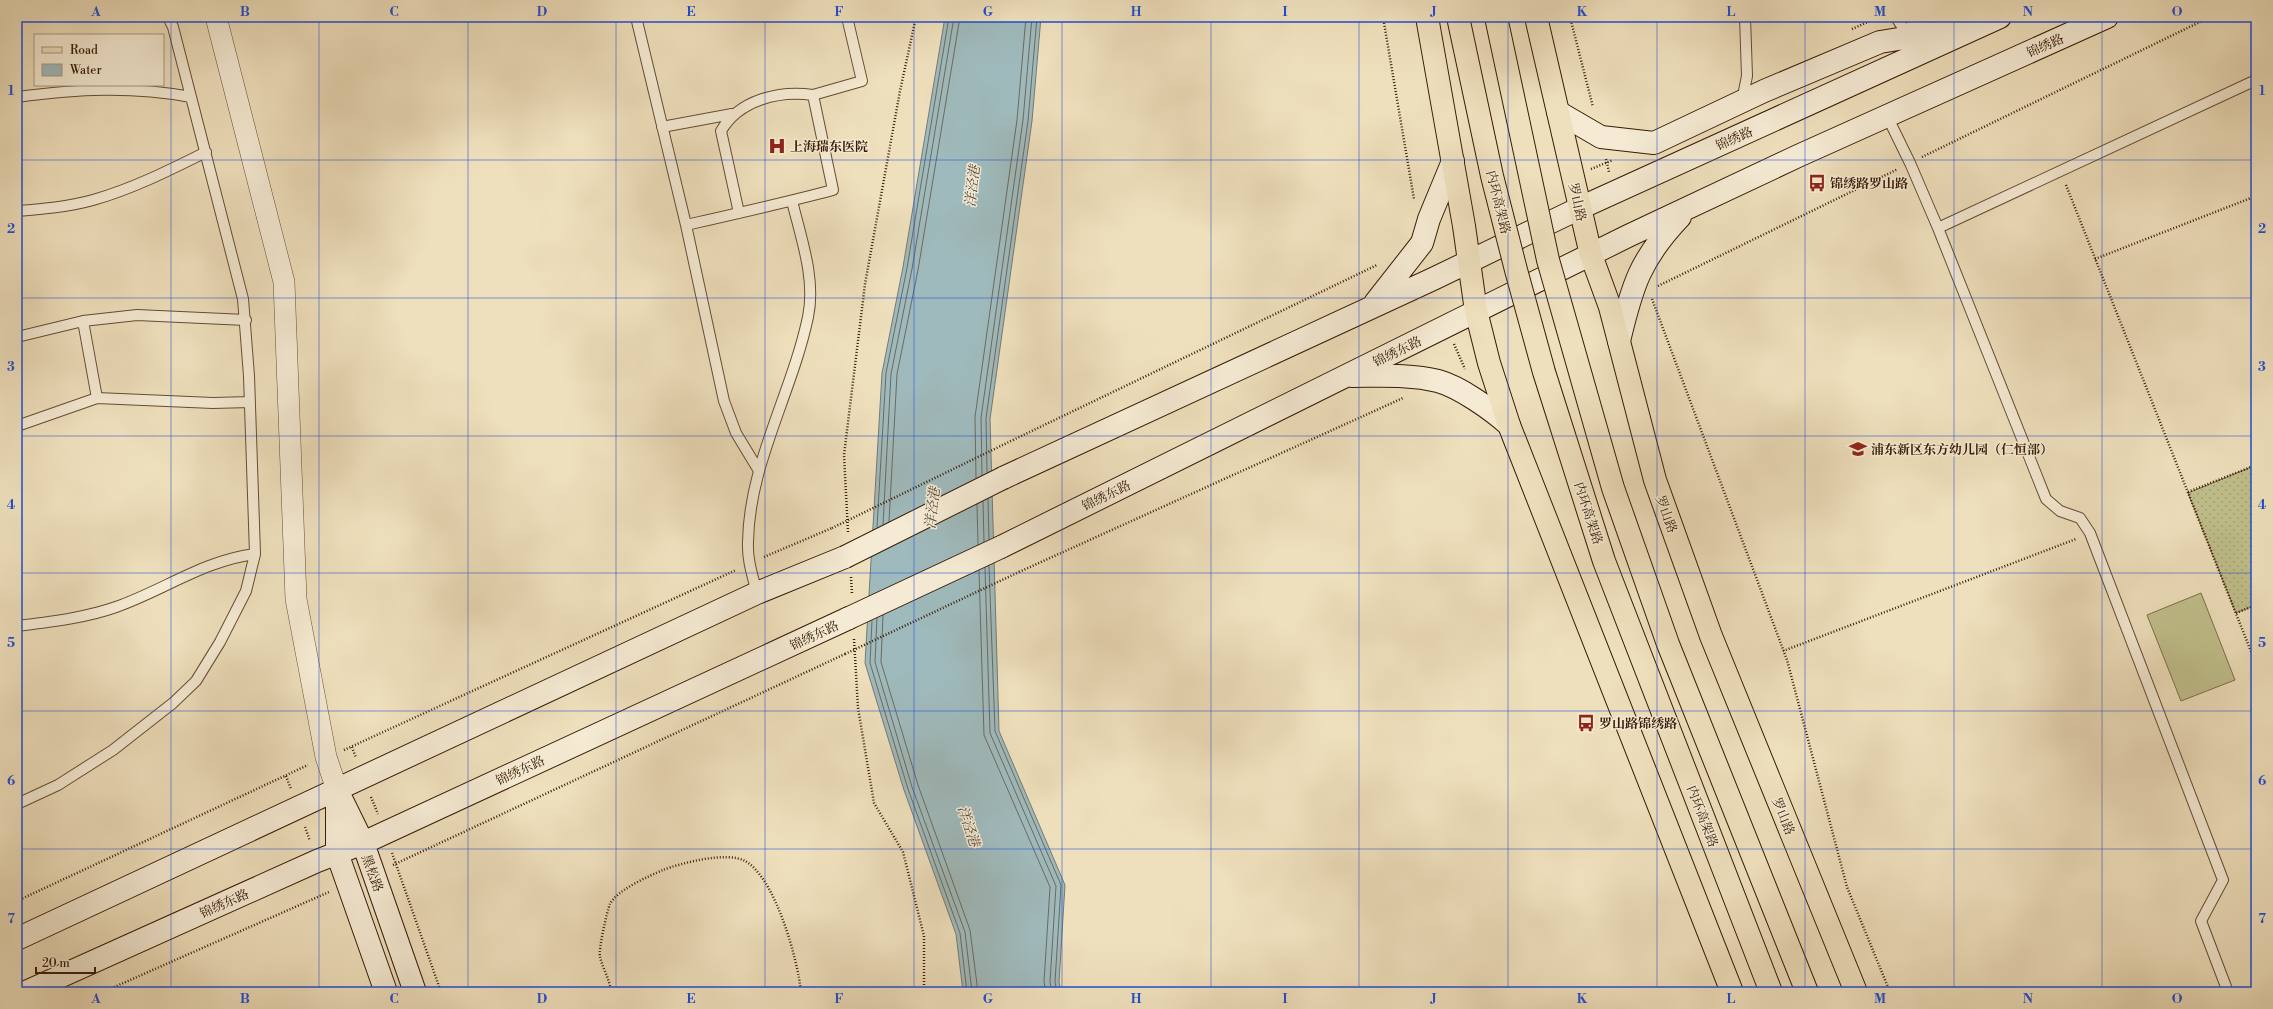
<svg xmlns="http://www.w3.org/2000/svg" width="2273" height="1009" font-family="'Libre Bodoni','Noto Serif SC',serif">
<defs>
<pattern id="grass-dots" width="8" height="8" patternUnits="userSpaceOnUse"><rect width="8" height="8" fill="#c0c08c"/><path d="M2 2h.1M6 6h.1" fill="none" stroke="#a6a477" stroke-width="1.8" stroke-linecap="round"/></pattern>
</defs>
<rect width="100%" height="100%" fill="#efe0bd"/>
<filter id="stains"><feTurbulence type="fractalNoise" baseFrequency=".005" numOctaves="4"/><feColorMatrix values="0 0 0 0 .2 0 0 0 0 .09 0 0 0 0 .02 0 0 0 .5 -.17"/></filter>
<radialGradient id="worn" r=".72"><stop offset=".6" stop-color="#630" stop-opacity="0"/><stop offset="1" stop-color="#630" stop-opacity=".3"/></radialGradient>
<path fill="url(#grass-dots)" stroke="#7c6d48" d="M 2256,465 L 2256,605 L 2236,613 L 2188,493 Z"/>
<path fill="#c0c08c" stroke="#7c6d48" d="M 2201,593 L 2235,680 L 2181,701 L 2147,615 Z"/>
<path fill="#9fbabc" stroke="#767a73" d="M 945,17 L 1041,17 L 1032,121 L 990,419 L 999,731 L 1065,885 L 1059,982 L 1061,992 L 963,992 L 956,934 L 904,790 L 865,663 L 882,373 L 903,267 Z"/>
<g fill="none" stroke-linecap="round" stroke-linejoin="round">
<path stroke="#6c6a60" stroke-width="1" d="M 987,472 L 986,418 L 1028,121 L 1037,17
M 982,475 L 981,418 L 1023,120 L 1032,17
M 976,478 L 975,417 L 1017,120 L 1026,17
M 988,499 L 989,539
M 983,501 L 984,542
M 977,504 L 978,545
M 889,522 L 897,374 L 918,270 L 960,17
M 883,525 L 891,374 L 912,269 L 954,17
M 877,527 L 886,373 L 907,268 L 949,17
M 989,566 L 995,731 L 1061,885 L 1055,982 L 1057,992
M 985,568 L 990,733 L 1056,886 L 1050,982 L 1052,992
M 979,571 L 984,735 L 1050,887 L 1044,982 L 1046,992
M 883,615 L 881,662 L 918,785 L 970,930 L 978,992
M 877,618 L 875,662 L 912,787 L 965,932 L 972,992
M 872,621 L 870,663 L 908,789 L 960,933 L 967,992"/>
<g stroke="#664c33" stroke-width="12">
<path id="lane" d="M 636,17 L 686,225
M 1896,17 L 1904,30
M 1903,30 L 1933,17
M 813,95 L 862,81 L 847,17
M 17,97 C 78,89 130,86 191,97
M 1742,101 L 1747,76 L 1745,17
M 1887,116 L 1910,163 L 1938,228
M 662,127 L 732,114
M 17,211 C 43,209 68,207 93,200 C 132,189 170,170 206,152
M 739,213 L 721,131 C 739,100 779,90 813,95 L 833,190 C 784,203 735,214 686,225 L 724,401 L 736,433 L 759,471
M 83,321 L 97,398
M 17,337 L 83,321 L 137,315 L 246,320
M 17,426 L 97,398 L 213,403 L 250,402
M 757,593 C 753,577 747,560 748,542 C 749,464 792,393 808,317 C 816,279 801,238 792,201
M 17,626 C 49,622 85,618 116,607 C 162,591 205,560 255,554
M 17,804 L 58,785 L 113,750 L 173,703 L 196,681 L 220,642 L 246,591 L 255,554 L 249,376 L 243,299 L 173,27 L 168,17
M 2228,992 L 2201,921 L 2223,880 L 2090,533 L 2080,518 L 2060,511 L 2046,499 L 1938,228 L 2256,80"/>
</g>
<g stroke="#664c33" stroke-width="22">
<path id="street" d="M 216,17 L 284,282 L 296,599 L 326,757 L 337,790"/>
</g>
<g stroke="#381a05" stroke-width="24">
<path id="secondary" d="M 1558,112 L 1601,137 L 1654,143 L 1764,91 L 1880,42 L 1954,30
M 1375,303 L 1422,243 L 1429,219 L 1453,161
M 1619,341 C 1632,286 1640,259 1680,217
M 1352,376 C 1380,376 1410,374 1438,381 C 1460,387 1492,410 1509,425
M 1003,478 L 1433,279 L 1580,208 L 2000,17
M 1001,547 L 1628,236 L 1798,156 L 2107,17
M 337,790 L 363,843 L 415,992
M 337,797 L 337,853 L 386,992
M 17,939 L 757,593 L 845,557
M 26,992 L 317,861 L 363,843 L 849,618"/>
</g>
<g stroke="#381a05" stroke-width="24">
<path id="primary" d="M 1427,17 L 1464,226 L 1476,311 L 1489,363 L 1509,425 L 1732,992
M 1536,17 L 1591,255 L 1610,307 L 1655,480 L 1711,636 L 1856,992"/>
</g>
<path stroke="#381a05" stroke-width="2.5" stroke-dasharray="1 2" stroke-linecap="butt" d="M 1383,17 L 1414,199
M 1570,17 L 1593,107
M 1852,29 L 1879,17
M 1922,157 L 2210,17
M 1606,159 L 1609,172
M 1591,169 L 1613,160
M 2066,185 L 2256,664
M 2095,259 L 2256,196
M 1658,286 L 1898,169
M 1652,299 L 1787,660 L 1847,887 L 1890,992
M 1454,344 L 1465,369
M 1013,440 L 1377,265
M 2188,492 L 2256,465
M 848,532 L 844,455 L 865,284 L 900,91 L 916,17
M 764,557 L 832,528
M 1019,572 L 1403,398
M 851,577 L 852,594
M 2236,613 L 2256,605
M 854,639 L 858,708 L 874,803 L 903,852 L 924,936 L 924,992
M 1783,651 L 2076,539
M 352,747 L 356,758
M 344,750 L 736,570
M 286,776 L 291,789
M 371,797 L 378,814
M 305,827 L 310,841
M 392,853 L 441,992
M 393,865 L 845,654
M 17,901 L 308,765
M 103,992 L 329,892
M 611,992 C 610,980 603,969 600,957 C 598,951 607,911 610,904 C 617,890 649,876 663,870 C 681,863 727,851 745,861 C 775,877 798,960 801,992"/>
<use href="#lane" stroke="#f5ebd4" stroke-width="10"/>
<use href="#street" stroke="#f5ebd4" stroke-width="21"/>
<use href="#secondary" stroke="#f5ebd4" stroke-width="22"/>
<use href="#primary" stroke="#efe0bd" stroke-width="22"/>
<g stroke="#381a05" stroke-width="24" stroke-linecap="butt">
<path id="secondary-bridge" d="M 845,557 L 1003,478
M 849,618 L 1001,547"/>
</g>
<g stroke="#381a05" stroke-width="24" stroke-linecap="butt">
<path id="highway-bridge" d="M 1458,17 L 1492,176 L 1516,270 L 1544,372 L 1604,561 L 1771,992
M 1496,17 L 1548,260 L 1613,488 L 1668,644 L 1807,992"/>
</g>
<path stroke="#381a05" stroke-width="2.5" stroke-dasharray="1 2" stroke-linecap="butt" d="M 832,528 L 1013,440
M 845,654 L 1019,572"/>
<use href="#secondary-bridge" stroke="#f5ebd4" stroke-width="22"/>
<use href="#highway-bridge" stroke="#efe0bd" stroke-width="22"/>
</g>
<path fill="none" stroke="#1d4ed8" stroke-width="1" stroke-opacity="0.55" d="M 171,17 L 171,992M 319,17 L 319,992M 468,17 L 468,992M 616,17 L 616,992M 765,17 L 765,992M 914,17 L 914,992M 1062,17 L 1062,992M 1211,17 L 1211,992M 1359,17 L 1359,992M 1508,17 L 1508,992M 1657,17 L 1657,992M 1805,17 L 1805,992M 1954,17 L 1954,992M 2102,17 L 2102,992M 17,160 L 2256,160M 17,298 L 2256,298M 17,436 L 2256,436M 17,573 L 2256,573M 17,711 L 2256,711M 17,849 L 2256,849"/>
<defs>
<g id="hospital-bare" transform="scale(1.38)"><path d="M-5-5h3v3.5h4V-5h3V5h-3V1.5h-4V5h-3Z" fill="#8f2418" stroke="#f5ebd4" stroke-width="2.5" paint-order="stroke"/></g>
<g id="bus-bare" transform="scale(1.38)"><path d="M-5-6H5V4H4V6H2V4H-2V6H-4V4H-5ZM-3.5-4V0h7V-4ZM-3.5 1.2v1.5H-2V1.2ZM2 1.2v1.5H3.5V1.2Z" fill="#8f2418" stroke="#f5ebd4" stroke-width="2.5" paint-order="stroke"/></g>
<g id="school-bare" transform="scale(1.38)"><path d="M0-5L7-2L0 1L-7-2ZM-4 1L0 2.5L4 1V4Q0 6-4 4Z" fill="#8f2418" stroke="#f5ebd4" stroke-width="2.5" paint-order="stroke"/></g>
</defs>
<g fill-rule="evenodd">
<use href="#hospital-bare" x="777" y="146"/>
<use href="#bus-bare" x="1817" y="183"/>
<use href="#school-bare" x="1858" y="449"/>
<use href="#bus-bare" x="1586" y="723"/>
</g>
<g text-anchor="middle" stroke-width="3" stroke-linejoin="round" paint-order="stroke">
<g font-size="13" fill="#381a05" stroke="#f5ebd4">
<text transform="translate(2045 45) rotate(-24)" y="5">锦绣路</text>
<text transform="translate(1734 138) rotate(-24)" y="5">锦绣路</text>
<text transform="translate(1499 202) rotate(76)" y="5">内环高架路</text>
<text transform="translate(1578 202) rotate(77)" y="5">罗山路</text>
<text transform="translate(1397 351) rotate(-26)" y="5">锦绣东路</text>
<text transform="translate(1106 495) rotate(-26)" y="5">锦绣东路</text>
<text transform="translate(1589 513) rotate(72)" y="5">内环高架路</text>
<text transform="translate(1667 514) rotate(70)" y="5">罗山路</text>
<text transform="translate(814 635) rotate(-25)" y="5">锦绣东路</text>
<text transform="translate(520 770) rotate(-25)" y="5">锦绣东路</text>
<text transform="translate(1703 816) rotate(69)" y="5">内环高架路</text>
<text transform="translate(1784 816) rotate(68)" y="5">罗山路</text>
<text transform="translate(373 873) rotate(70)" y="5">黑松路</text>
<text transform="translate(224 903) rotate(-24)" y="5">锦绣东路</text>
</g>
<g font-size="13" font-weight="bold" fill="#381a05" stroke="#f5ebd4" text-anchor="start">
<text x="790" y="151">上海瑞东医院</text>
<text x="1830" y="188">锦绣路罗山路</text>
<text x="1871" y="454">浦东新区东方幼儿园（仁恒部）</text>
<text x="1599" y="728">罗山路锦绣路</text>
</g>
<g font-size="14" font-style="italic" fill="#574a3c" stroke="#f5ebd4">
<text transform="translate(972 186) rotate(-83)" y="5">洋泾港</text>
<text transform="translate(932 508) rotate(-83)" y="5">洋泾港</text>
<text transform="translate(969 826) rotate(72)" y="5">洋泾港</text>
</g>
</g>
<rect width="2273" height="1009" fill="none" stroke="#efe0bd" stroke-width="44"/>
<rect x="34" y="34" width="130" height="52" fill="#f5ebd4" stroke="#a99781"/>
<rect x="42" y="47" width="20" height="6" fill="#efe0bd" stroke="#a99781"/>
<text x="70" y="54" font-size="12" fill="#381a05">Road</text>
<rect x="42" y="64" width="20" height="12" fill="#9fbabc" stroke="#a99781"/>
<text x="70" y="74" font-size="12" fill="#381a05">Water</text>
<path d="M36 967v6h59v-6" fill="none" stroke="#381a05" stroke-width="2"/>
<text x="42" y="967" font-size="12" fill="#381a05" stroke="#f5ebd4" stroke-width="3" paint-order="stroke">20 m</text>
<rect x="22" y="22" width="2229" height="965" fill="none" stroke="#1d4ed8" stroke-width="1.5"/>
<g font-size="13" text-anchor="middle" font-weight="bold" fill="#1d4ed8">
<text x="96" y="16">A</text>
<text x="245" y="16">B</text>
<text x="394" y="16">C</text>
<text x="542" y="16">D</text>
<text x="691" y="16">E</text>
<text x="839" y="16">F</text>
<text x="988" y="16">G</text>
<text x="1136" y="16">H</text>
<text x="1285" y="16">I</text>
<text x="1434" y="16">J</text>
<text x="1582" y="16">K</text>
<text x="1731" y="16">L</text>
<text x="1880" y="16">M</text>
<text x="2028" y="16">N</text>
<text x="2177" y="16">O</text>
<text x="11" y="95">1</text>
<text x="2262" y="95">1</text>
<text x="11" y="233">2</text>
<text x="2262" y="233">2</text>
<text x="11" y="371">3</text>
<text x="2262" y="371">3</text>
<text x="11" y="509">4</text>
<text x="2262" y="509">4</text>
<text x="11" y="647">5</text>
<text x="2262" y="647">5</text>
<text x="11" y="785">6</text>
<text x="2262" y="785">6</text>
<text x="11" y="923">7</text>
<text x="2262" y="923">7</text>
<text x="96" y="1003">A</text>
<text x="245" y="1003">B</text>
<text x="394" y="1003">C</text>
<text x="542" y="1003">D</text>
<text x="691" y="1003">E</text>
<text x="839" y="1003">F</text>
<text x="988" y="1003">G</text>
<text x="1136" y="1003">H</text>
<text x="1285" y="1003">I</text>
<text x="1434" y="1003">J</text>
<text x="1582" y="1003">K</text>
<text x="1731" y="1003">L</text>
<text x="1880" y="1003">M</text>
<text x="2028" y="1003">N</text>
<text x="2177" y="1003">O</text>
</g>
<rect width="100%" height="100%" filter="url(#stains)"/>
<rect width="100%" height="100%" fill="url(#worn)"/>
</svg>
